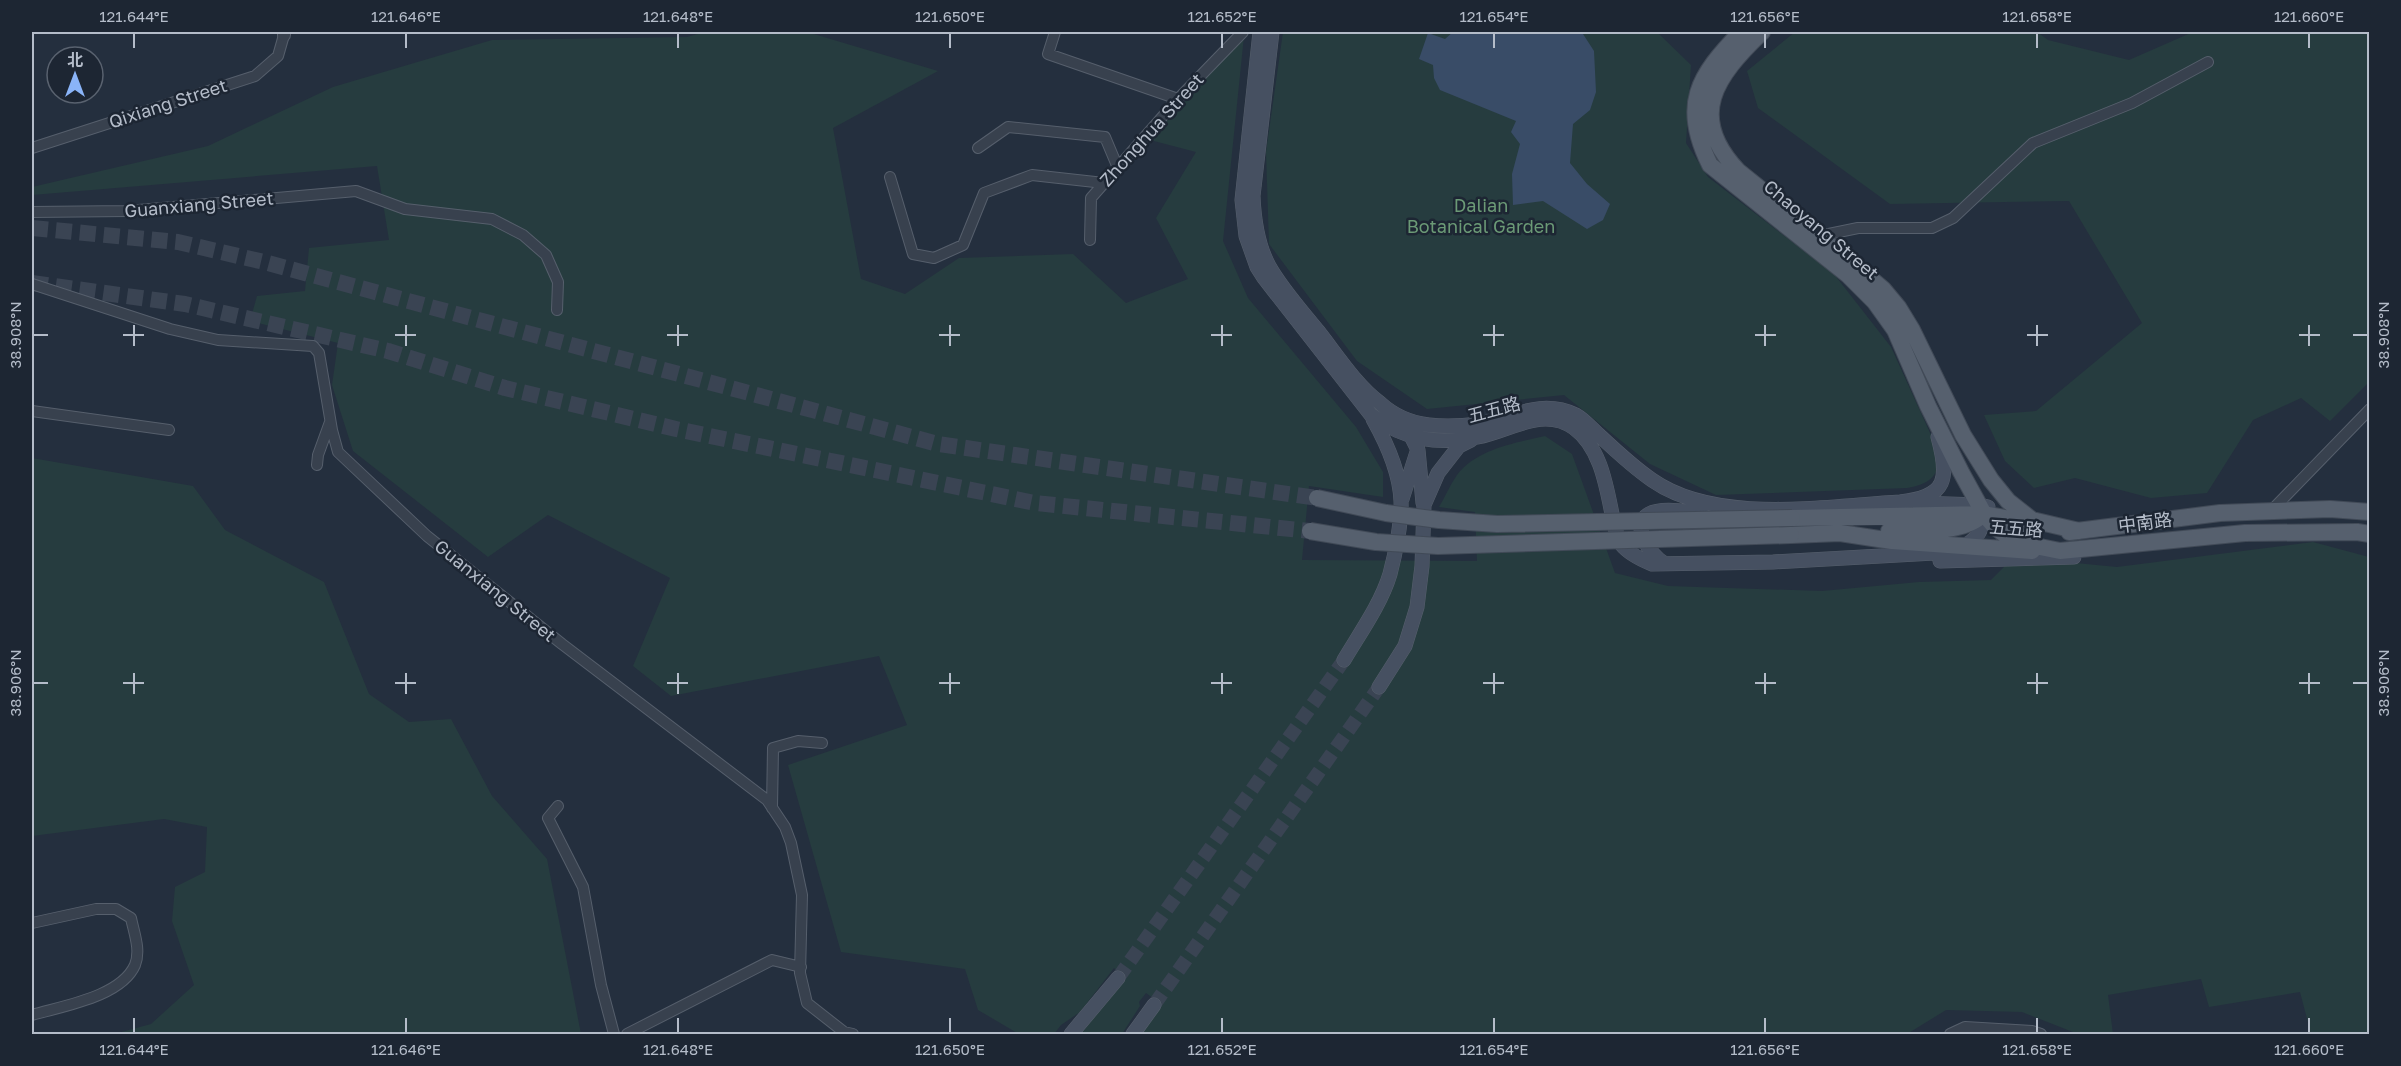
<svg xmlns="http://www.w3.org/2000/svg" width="2401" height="1066" font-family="'Golos Text','Noto Sans SC',sans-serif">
<rect width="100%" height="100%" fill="#242f3e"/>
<path fill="#263c3f" d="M 705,32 L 807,32 L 938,71 L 833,128 L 861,279 L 905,294 L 959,258 L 1073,254 L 1126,303 L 1188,279 L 1156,218 L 1196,152 L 1150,140 L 1244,36 L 1223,241 L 1248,298 L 1356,427 L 1383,472 L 1383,497 L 1309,486 L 1302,560 L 1477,561 L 1475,512 L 1439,507 C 1445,497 1450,485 1457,475 C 1477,449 1515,443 1545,436 L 1572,454 L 1615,573 L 1668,586 L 1822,591 L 1919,582 L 1991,580 L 2014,557 L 2117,567 L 2313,542 L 2369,557 L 2369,1032 L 2360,1034 L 2311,1034 L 2300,992 L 2209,1007 L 2201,979 L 2108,995 L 2113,1034 L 2078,1034 L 2022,1012 L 1946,1010 L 1907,1034 L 1138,1034 L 1160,1003 L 1146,993 L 1139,1002 L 1140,1006 L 1122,1034 L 1081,1034 L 1125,978 L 1114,968 L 1080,1012 L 1061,1025 L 1054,1034 L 1019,1034 L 978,1010 L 965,969 L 841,952 L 788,765 L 907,725 L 879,656 L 671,696 L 633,666 L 670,578 L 548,515 L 488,557 L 353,451 L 332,385 L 338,343 L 250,321 L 257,296 L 305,291 L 309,248 L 389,240 L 377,166 L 32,195 L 32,187 L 208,146 L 333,87 L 492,40 L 687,37 Z
M 1283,32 L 1657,32 L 1691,65 L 1686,143 L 1708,177 L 1834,274 L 1891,347 L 1936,446 C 1942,473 1934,483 1907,488 L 1716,495 L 1650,464 L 1564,395 L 1427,409 L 1357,361 L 1269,244 L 1266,152 Z
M 1795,32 L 2037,32 L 2048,40 L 2129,60 L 2193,32 L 2369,32 L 2369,382 L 2330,421 L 2301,398 L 2253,420 L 2207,493 L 2151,498 L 2075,478 L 2034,488 L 2005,461 L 1984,415 L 2036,411 L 2142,323 L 2069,201 L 1890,204 L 1758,108 L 1747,71 Z
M 32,458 L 193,486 L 225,530 L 324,582 L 369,694 L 409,722 L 451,719 L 492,796 L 547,859 L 581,1034 L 114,1034 L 151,1024 L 194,985 L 172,921 L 175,887 L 205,872 L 207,827 L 164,819 L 32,836 Z"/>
<path fill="#394c67" d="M 1453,32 L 1574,32 L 1583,34 L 1594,51 L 1596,92 L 1590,110 L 1573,124 L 1570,163 L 1587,184 L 1610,204 L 1603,220 L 1587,229 L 1543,201 L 1513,205 L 1512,174 L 1520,144 L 1511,132 L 1516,121 L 1440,90 L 1434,78 L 1433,65 L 1419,59 L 1428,33 L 1445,39 Z"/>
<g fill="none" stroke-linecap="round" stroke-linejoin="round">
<path stroke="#3a4453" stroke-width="14" stroke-dasharray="14 7" stroke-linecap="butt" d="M 1118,978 L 1344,660
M 1154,1005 L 1379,687"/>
<path stroke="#3a4453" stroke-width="16" stroke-dasharray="16 8" stroke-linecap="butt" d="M 32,228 L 178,242 L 264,262 L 938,444 L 1317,498
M 32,283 L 185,304 L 388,351 L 505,388 L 676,429 L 1035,503 L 1310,531"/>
<g stroke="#565f6c" stroke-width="12">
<path id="minor" d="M 1055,32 L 1048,54 L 1178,99
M 32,148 L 255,76 L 278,56 L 284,35
M 978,148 L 1008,127 L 1105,137 L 1118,168
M 890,177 L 913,254 L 934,258 L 963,245 L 984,193 L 1032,175 L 1104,183
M 32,212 L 127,211 L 356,191 L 405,209 L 492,219 L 523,235 L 546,255 L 558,282 L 557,310
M 1819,236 L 1858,228 L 1932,228 L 1953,218 L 2033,143 L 2132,103 L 2208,62
M 1090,240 L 1091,198 L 1178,99 L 1243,32
M 32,284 L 170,329 L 218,340 L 313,346 L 319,353 L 332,430 L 338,452 L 427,536 L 562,644 L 767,800 L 785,827 L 791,843 L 802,895 L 800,973 L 807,1003 L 844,1032 L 853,1034
M 32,411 L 169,430
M 317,465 L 318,455 L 330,422
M 2271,511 L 2370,409
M 558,806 L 548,818 L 583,887 L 601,985 L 614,1034
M 772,808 L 773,748 L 798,741 L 822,743
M 32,923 L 96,909 L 116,909 L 131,918 C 134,933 141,950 135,965 C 121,997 62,1006 32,1015
M 627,1034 L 772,960 L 801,967
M 1950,1034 L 1965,1027 L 2032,1031 L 2041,1034"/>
</g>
<g stroke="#565f6c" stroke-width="14">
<path id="tertiary" d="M 284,32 L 284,35"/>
</g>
<g stroke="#565f6c" stroke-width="15">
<path id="secondary" d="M 1260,32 L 1242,200 L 1246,236 L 1257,267 L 1264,278 L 1371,415 C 1405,440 1437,445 1478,437 C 1510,431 1543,406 1574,428 C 1600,447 1606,484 1612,514 C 1614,523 1616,536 1621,544 C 1628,553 1642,560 1652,564 L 1773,562 L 1952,552 C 1971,544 1983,536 1984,514
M 1272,32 L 1253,196 C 1254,220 1257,244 1269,266 C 1282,289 1301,310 1318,331 C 1337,355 1355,384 1380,403 C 1393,415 1411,423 1429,425 C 1445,427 1463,426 1479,424 C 1512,418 1540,398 1576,415 C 1585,420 1592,429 1600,436 C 1616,451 1633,467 1652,480 C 1716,525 1825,506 1900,502 C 1948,497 1949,478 1938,437
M 1409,432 L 1418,450 L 1423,503
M 1402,499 L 1417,452
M 1918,503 L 1979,505 L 1988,507
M 1940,561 L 2074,557
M 1664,563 C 1651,556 1629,525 1649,514 C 1662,507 1687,512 1701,513
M 1344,660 C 1360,633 1381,604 1390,574 C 1395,555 1402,521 1401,501 C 1400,474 1386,442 1373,419
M 1379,687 L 1405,646 L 1417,607 L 1422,566 L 1424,505 L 1438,473 L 1459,446 L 1471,440
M 1071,1034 L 1118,978
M 1133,1034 L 1154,1005"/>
</g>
<g stroke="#414a57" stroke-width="18">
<path id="primary" d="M 1741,32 C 1698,76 1680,105 1710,165 L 1848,275 L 1875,302 L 1895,330 L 1928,406 L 1961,472 L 1984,514 L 1995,527 L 2004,534 L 2030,545 L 2060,551 L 2245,533 L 2357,532 L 2370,534
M 1762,32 C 1716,76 1686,116 1738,171 L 1857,267 L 1883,289 L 1898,307 L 1912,330 L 1963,435 L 1991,480 L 2008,501 L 2032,520 L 2079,531
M 1792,518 L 1984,514 L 2010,519 L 2032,528
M 1889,531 C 1915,530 1960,534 1980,517
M 2069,532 L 2220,513 L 2330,509 L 2370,512
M 1791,535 L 1840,533 L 1892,541 L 2032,551"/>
</g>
<use href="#minor" stroke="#38414e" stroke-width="10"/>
<use href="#tertiary" stroke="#38414e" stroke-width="12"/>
<use href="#secondary" stroke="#465061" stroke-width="14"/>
<use href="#primary" stroke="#56606e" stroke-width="16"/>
<g stroke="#414a57" stroke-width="18" stroke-linecap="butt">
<path id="primary-bridge" d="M 1317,498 L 1386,513 L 1439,520 L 1497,524 L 1792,518
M 1310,531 L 1376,542 L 1438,546 L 1791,535"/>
</g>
<use href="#primary-bridge" stroke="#56606e" stroke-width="16"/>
</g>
<path fill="none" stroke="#b4bcc9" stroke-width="2" d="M 134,33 L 134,48M 406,33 L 406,48M 678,33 L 678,48M 950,33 L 950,48M 1222,33 L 1222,48M 1494,33 L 1494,48M 1765,33 L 1765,48M 2037,33 L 2037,48M 2309,33 L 2309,48M 134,325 L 134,346M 406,325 L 406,346M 678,325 L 678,346M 950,325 L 950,346M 1222,325 L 1222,346M 1494,325 L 1494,346M 1765,325 L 1765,346M 2037,325 L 2037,346M 2309,325 L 2309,346M 33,335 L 48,335M 123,335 L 144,335M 395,335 L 416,335M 667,335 L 688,335M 939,335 L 960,335M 1211,335 L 1232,335M 1483,335 L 1504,335M 1755,335 L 1776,335M 2027,335 L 2048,335M 2299,335 L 2320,335M 2353,335 L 2368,335M 134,673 L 134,694M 406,673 L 406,694M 678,673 L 678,694M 950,673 L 950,694M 1222,673 L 1222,694M 1494,673 L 1494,694M 1765,673 L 1765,694M 2037,673 L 2037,694M 2309,673 L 2309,694M 33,683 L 48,683M 123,683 L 144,683M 395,683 L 416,683M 667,683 L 688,683M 939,683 L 960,683M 1211,683 L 1232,683M 1483,683 L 1504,683M 1755,683 L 1776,683M 2027,683 L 2048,683M 2299,683 L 2320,683M 2353,683 L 2368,683M 134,1018 L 134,1033M 406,1018 L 406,1033M 678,1018 L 678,1033M 950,1018 L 950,1033M 1222,1018 L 1222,1033M 1494,1018 L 1494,1033M 1765,1018 L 1765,1033M 2037,1018 L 2037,1033M 2309,1018 L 2309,1033"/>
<g text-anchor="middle" stroke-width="5" stroke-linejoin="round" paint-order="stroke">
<g font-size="18" fill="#b4bcc9" stroke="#1d2633">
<text transform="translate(168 104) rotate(-18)" y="6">Qixiang Street</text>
<text transform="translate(1152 130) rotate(-48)" y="6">Zhonghua Street</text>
<text transform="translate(199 205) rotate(-5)" y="6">Guanxiang Street</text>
<text transform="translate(1821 230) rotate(40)" y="6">Chaoyang Street</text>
<text transform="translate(1494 410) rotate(-15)" y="6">五五路</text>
<text transform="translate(2145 523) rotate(-7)" y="6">中南路</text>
<text transform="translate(2016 529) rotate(4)" y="6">五五路</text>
<text transform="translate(495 591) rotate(39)" y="6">Guanxiang Street</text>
</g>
<g font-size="18" fill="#6b9a76" stroke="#1d2633">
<text x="1481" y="212">Dalian<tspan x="1481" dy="21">Botanical Garden</tspan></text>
</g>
</g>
<rect width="2401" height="1066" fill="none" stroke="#1d2633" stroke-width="66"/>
<g transform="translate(75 75)"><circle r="28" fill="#1d2633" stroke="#59626f" stroke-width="1.5"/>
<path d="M0-4.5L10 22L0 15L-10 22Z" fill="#8ab4f8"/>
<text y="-9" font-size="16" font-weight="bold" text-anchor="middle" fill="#b4bcc9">北</text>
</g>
<rect x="33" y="33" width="2335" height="1000" fill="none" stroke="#b4bcc9" stroke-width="2"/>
<g font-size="15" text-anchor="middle" fill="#b4bcc9">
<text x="134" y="22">121.644°E</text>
<text x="406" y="22">121.646°E</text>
<text x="678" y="22">121.648°E</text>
<text x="950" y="22">121.650°E</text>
<text x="1222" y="22">121.652°E</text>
<text x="1494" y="22">121.654°E</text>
<text x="1765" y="22">121.656°E</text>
<text x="2037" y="22">121.658°E</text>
<text x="2309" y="22">121.660°E</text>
<text transform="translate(16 335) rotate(-90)" y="5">38.908°N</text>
<text transform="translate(2384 335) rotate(-90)" y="5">38.908°N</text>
<text transform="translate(16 683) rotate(-90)" y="5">38.906°N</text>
<text transform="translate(2384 683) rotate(-90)" y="5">38.906°N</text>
<text x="134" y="1055">121.644°E</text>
<text x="406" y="1055">121.646°E</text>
<text x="678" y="1055">121.648°E</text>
<text x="950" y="1055">121.650°E</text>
<text x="1222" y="1055">121.652°E</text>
<text x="1494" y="1055">121.654°E</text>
<text x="1765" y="1055">121.656°E</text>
<text x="2037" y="1055">121.658°E</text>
<text x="2309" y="1055">121.660°E</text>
</g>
</svg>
